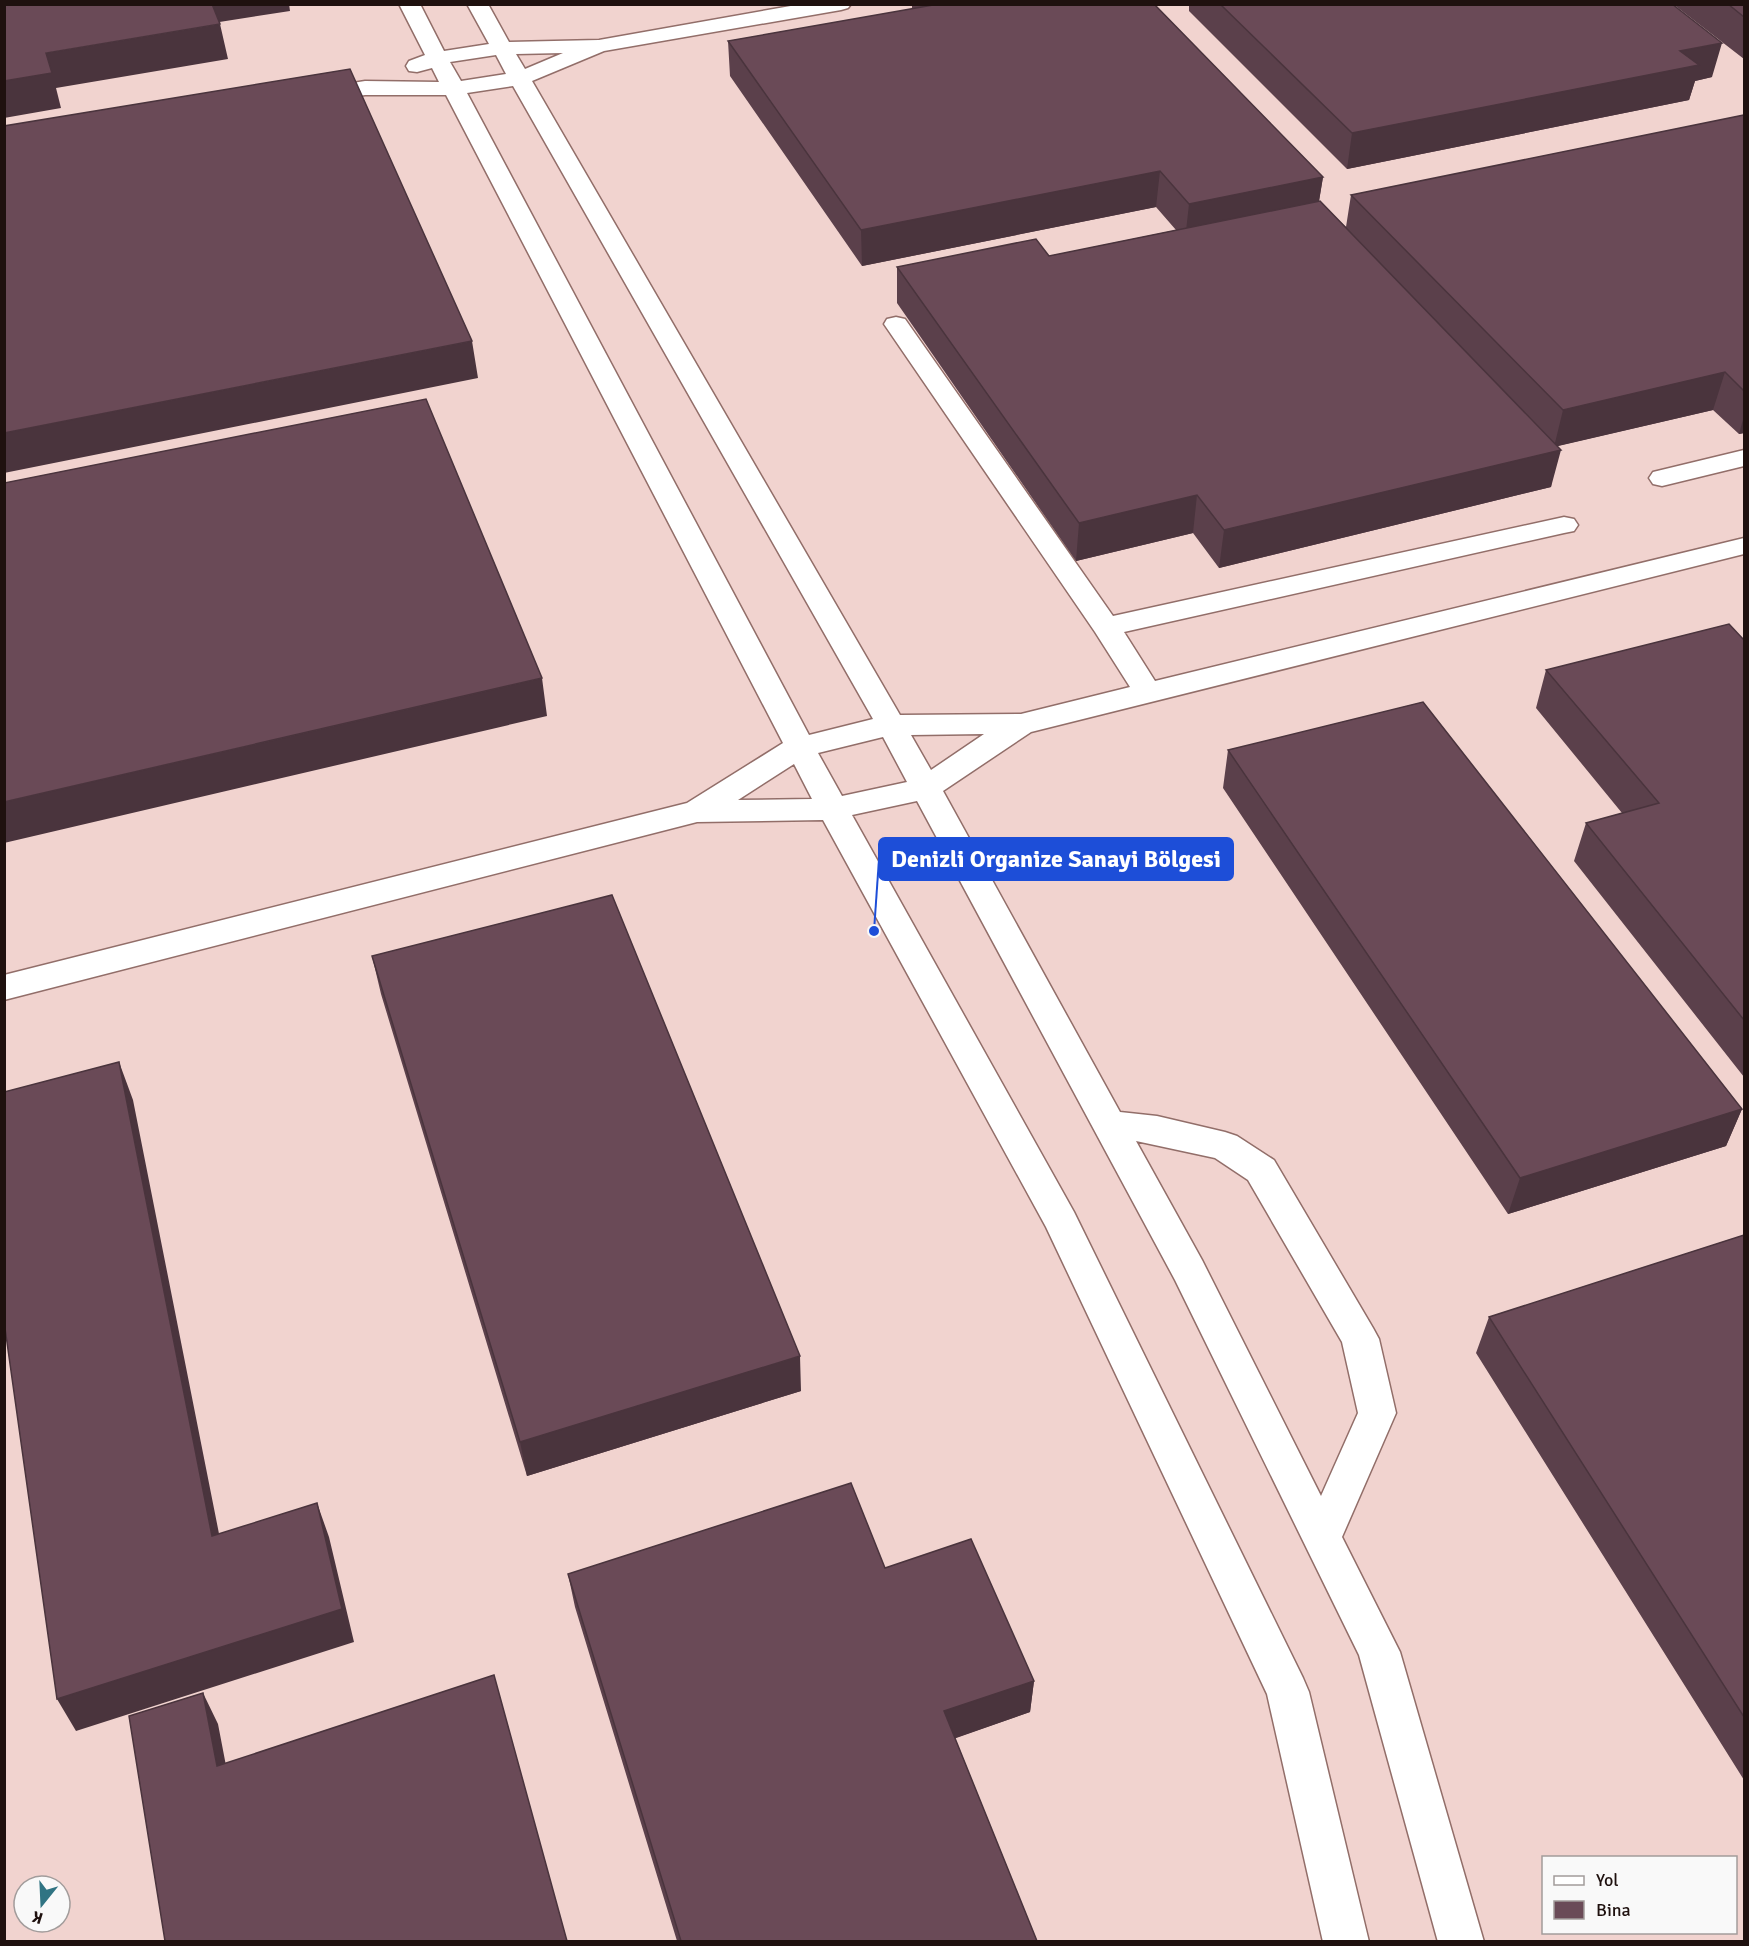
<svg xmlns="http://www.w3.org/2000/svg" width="1749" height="1946" font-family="Signika,sans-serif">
<rect width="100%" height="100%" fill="#ffe5e2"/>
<path fill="#f1d3cf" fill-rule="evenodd" d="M 5,5 L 1744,5 L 1744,1941 L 5,1942 ZM 1544,1858 L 1736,1858 L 1736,1932 L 1544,1932 ZM 24,1886 L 60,1886 L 60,1922 L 24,1922 Z"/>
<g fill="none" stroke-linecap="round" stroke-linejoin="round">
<g stroke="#926e69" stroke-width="3">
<path id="minor" d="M 399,4 L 420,4 L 444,51 L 489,44 L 467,4 L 488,4 L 509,42 L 599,40 L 802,4 L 851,4 L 848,8 L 841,10 L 604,51 L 532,81 L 900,715 L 1021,714 L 1130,687 L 1095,632 L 884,324 L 887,319 L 896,317 L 905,319 L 1113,616 L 1564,517 L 1574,519 L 1578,525 L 1574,531 L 1564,533 L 1124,632 L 1155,681 L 1744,538 L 1744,554 L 1031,732 L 943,791 L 1120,1112 L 1157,1116 L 1225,1132 L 1237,1136 L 1274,1160 L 1373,1328 L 1379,1339 L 1396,1413 L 1342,1537 L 1400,1652 L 1484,1942 L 1438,1942 L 1359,1655 L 1175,1280 L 917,801 L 852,815 L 1074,1212 L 1303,1678 L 1309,1692 L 1369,1942 L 1323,1942 L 1267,1694 L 1046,1227 L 823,820 L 697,822 L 4,1000 L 4,975 L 687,803 L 783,743 L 446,95 L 365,95 L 315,103 L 307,101 L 304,96 L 307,91 L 315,89 L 365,81 L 439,82 L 432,68 L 417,72 L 409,71 L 406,66 L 409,61 L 425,55 ZM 563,53 L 525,69 L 516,54 ZM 496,55 L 506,74 L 461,81 L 450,62 ZM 513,86 L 873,719 L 809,735 L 467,93 ZM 984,734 L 931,770 L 911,735 ZM 883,737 L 907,782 L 842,796 L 818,753 ZM 794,764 L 812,799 L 738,800 ZM 1136,1141 L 1215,1158 L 1248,1180 L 1342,1342 L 1358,1413 L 1321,1496 L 1202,1260 Z
M 1744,450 L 1744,466 L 1662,486 L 1653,484 L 1649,478 L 1653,472 Z"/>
</g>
<use href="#minor" fill="#fff" fill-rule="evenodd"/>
</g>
<path fill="#5b404b" d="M 912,4 L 1154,4 L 1323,177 L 1319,201 L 1346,227 L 1351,195 L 1744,115 L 1744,433 L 1739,434 L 1713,410 L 1557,446 L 1551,487 L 1219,568 L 1193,533 L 1076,561 L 897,303 L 897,267 L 1049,256 L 1176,230 L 1156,207 L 862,266 L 730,76 L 728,41 L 912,9 Z
M 1189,4 L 1672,4 L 1712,77 L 1695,81 L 1689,100 L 1347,169 L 1189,11 Z
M 1673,4 L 1744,4 L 1744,59 Z
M 1744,640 L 1744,1077 L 1574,861 L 1586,823 L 1622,813 L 1536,708 L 1546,670 Z
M 1228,750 L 1742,1109 L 1726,1146 L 1508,1214 L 1223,788 Z
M 372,956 L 801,1391 L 527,1476 L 381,994 Z
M 1744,1235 L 1744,1780 L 1476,1353 L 1489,1317 Z
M 568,1574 L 1034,1681 L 1030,1712 L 955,1738 L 1037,1941 L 677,1941 L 575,1607 Z"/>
<path fill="#4a343d" d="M 209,4 L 289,4 L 290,11 L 213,23 Z
M 220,24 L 228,59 L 56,88 L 61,108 L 4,118 L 4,81 L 46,53 Z
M 1722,43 L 1712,77 L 1695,81 L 1689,100 L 1347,169 L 1352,133 L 1680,51 Z
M 1160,171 L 1156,207 L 862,266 L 861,230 Z
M 1323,177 L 1317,213 L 1185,240 L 1189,204 Z
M 472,341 L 478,378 L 4,473 L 4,433 Z
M 1725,372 L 1713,410 L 1554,447 L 1563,410 Z
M 1744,416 L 1744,433 L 1739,434 Z
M 1561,450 L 1551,487 L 1219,568 L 1224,530 Z
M 1197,495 L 1193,533 L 1076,561 L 1079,523 Z
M 542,678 L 547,716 L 4,843 L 4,802 Z
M 119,1062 L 133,1100 L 226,1569 L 212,1536 Z
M 1742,1109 L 1726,1146 L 1508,1214 L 1520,1178 Z
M 800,1356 L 801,1391 L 527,1476 L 520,1442 Z
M 317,1503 L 329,1537 L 354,1642 L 76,1731 L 57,1699 Z
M 1034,1681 L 1030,1712 L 942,1743 L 944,1711 Z
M 203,1693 L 218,1724 L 232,1797 L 217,1766 Z"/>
<path fill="#6a4a57" stroke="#4a343d" stroke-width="1.5" d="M 4,4 L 212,4 L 220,24 L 46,53 L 52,73 L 4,81 Z
M 932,4 L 1154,4 L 1323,177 L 1189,204 L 1160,171 L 861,230 L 728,41 L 933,5 Z
M 1220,4 L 1672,4 L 1722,43 L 1680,51 L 1699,65 L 1352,133 Z
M 1728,4 L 1744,4 L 1744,17 Z
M 350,69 L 472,341 L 4,433 L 4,126 Z
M 1744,115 L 1744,391 L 1725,372 L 1563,410 L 1351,195 Z
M 1320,201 L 1561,450 L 1224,530 L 1197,495 L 1079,523 L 897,267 L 1036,239 L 1049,256 Z
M 426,399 L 542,678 L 4,802 L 4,483 Z
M 1729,624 L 1744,640 L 1744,1020 L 1586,823 L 1659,803 L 1546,670 Z
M 1423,702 L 1742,1109 L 1520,1178 L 1228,750 Z
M 612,895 L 800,1356 L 520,1442 L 372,956 Z
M 119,1062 L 212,1536 L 317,1503 L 342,1609 L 57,1699 L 4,1321 L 4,1092 Z
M 1744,1235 L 1744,1717 L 1489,1317 Z
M 851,1483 L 885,1568 L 971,1539 L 1034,1681 L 944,1711 L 1037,1941 L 681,1941 L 568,1574 Z
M 494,1675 L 567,1941 L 165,1941 L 129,1716 L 203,1693 L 217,1766 Z"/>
<path fill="none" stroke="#1d4ed8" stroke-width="2" d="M874 931L879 859"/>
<circle fill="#1d4ed8" stroke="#f9f9f9" stroke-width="2" cx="874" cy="931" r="6"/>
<rect fill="#1d4ed8" stroke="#1d4ed8" stroke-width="2" x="879" y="838" width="354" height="42" rx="6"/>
<g font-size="24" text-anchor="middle" font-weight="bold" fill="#fff">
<text x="1056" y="867">Denizli Organize Sanayi Bölgesi</text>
</g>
<rect width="1749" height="1946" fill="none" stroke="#1f110f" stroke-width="12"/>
<rect x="1542" y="1856" width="195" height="78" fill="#f9f9f9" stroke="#a29c9b" stroke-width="1.5"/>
<rect x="1554" y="1876" width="30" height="9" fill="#ffffff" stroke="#a29c9b" stroke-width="1.5"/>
<text x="1596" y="1886" font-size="18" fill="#1f110f">Yol</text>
<rect x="1554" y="1901" width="30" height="18" fill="#6a4a57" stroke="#a29c9b" stroke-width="1.5"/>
<text x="1596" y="1916" font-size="18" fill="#1f110f">Bina</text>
<g transform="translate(42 1904) rotate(198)"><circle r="28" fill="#f9f9f9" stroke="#a29c9b" stroke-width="1.5"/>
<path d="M0-4.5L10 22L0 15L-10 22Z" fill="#307483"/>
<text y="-9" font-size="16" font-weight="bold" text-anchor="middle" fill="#1f110f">K</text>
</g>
</svg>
